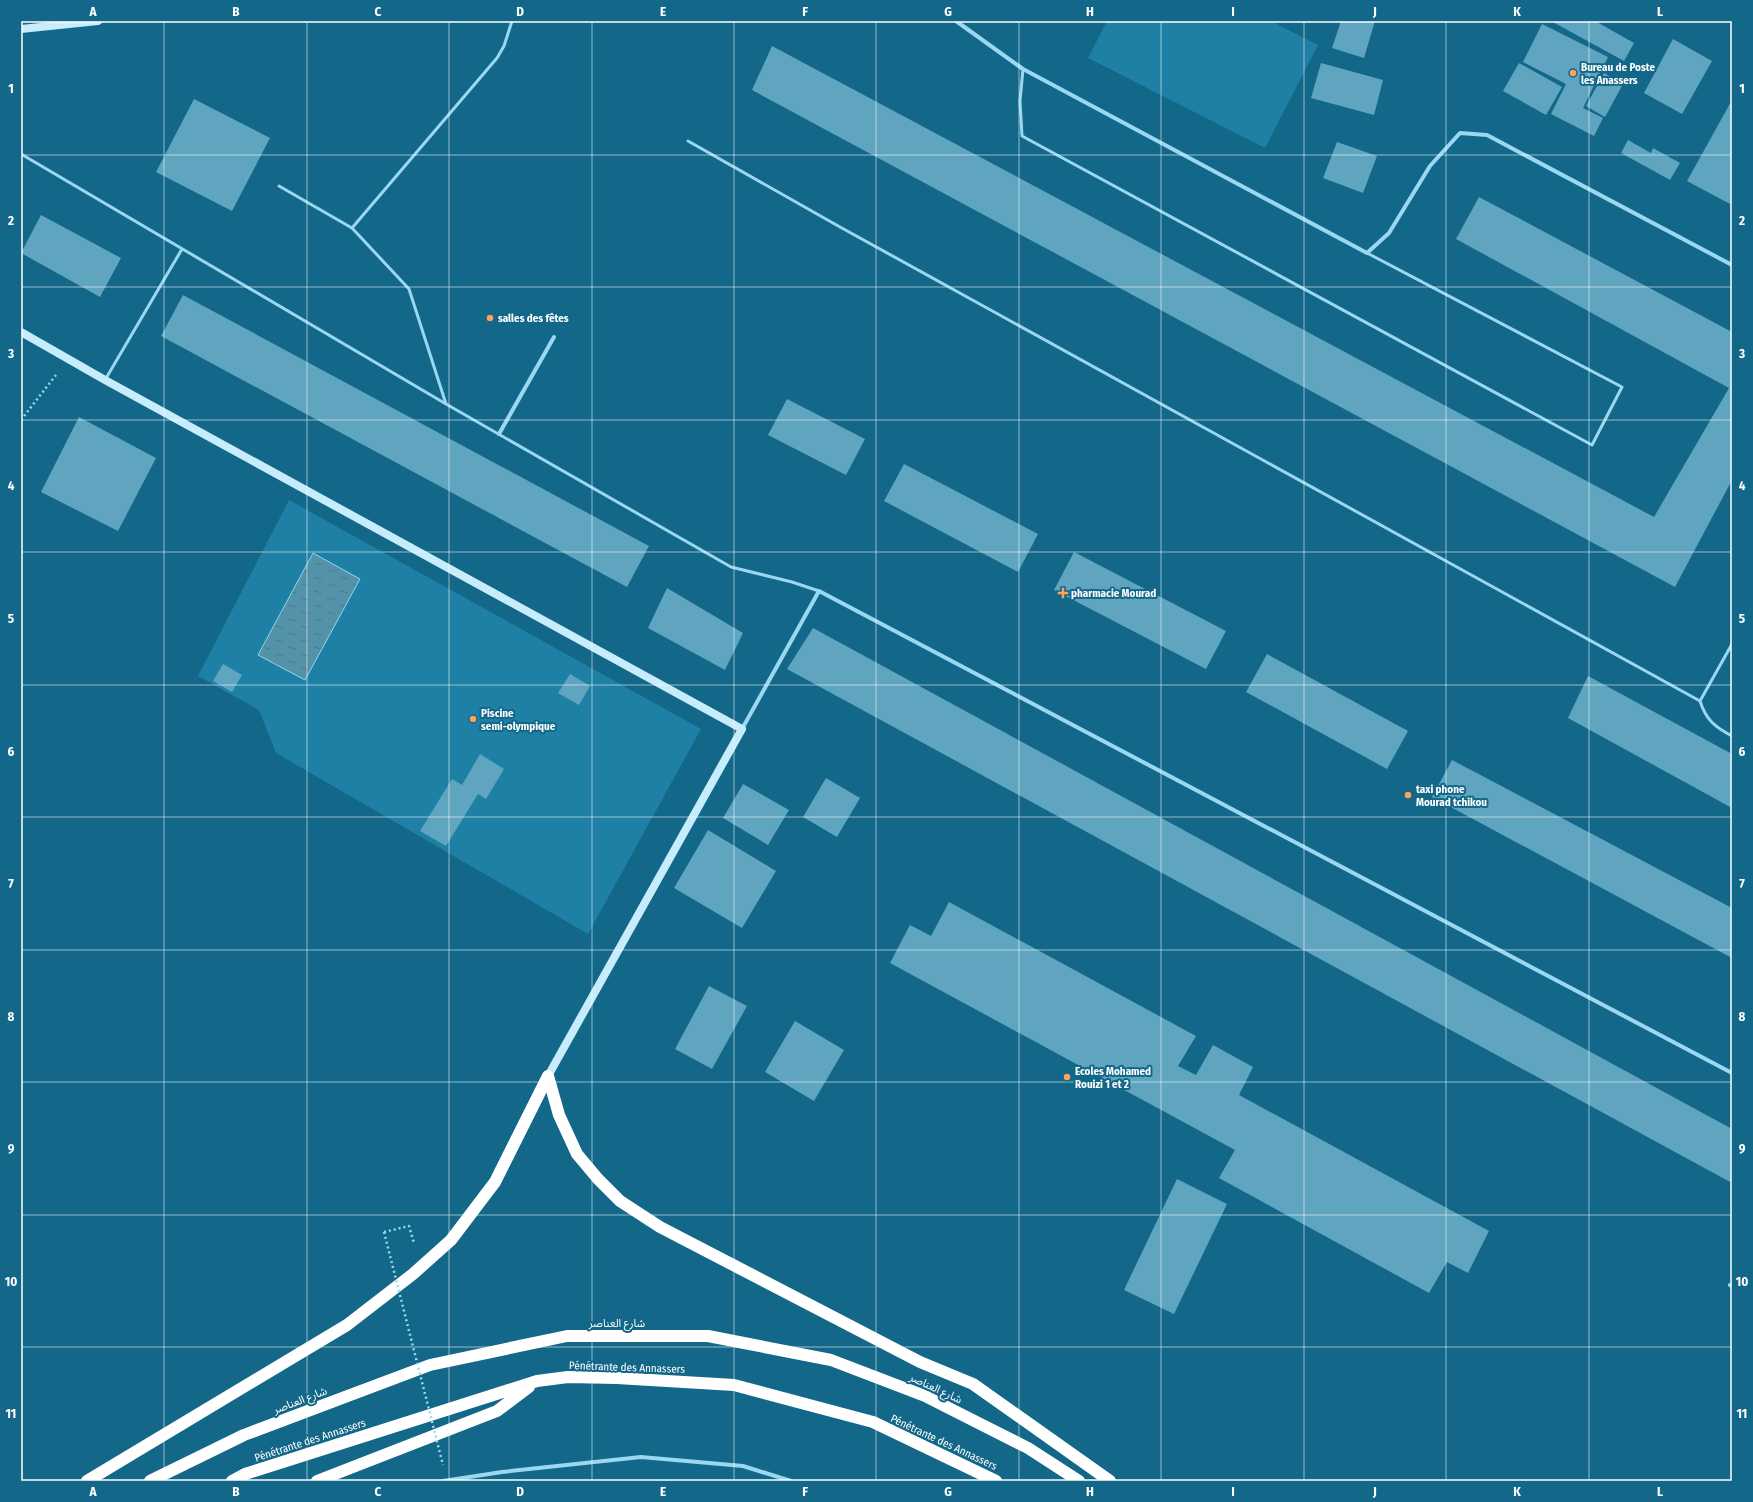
<svg xmlns="http://www.w3.org/2000/svg" width="1753" height="1502" font-family="'Fira Sans Condensed','Noto Sans Arabic',sans-serif">
<defs>
<pattern id="water-ripples" width="26" height="14" patternUnits="userSpaceOnUse"><rect width="26" height="14" fill="#5492aa"/><path d="M2 4q2-2 4 0t4 0M15 11q2-2 4 0t4 0" fill="none" stroke="#517a89"/></pattern>
</defs>
<rect width="100%" height="100%" fill="#136789"/>
<path fill="#1e80a5" d="M 1107,21 L 1271,21 L 1318,45 L 1265,148 L 1088,58 Z
M 289,500 L 701,729 L 588,934 L 276,753 L 259,710 L 198,676 Z"/>
<path fill="url(#water-ripples)" stroke="#8bd8f3" d="M 313,553 L 360,579 L 305,680 L 258,655 Z"/>
<path fill="#5fa5c0" d="M 1341,21 L 1375,21 L 1364,58 L 1332,48 Z
M 1551,21 L 1595,21 L 1634,43 L 1624,61 Z
M 1542,24 L 1608,57 L 1583,108 L 1603,118 L 1594,136 L 1551,114 L 1566,84 L 1523,62 Z
M 1673,39 L 1712,61 L 1682,114 L 1644,93 Z
M 772,46 L 1654,517 L 1729,388 L 1456,239 L 1479,197 L 1732,332 L 1732,480 L 1675,587 L 752,90 Z
M 1321,63 L 1383,80 L 1374,115 L 1311,98 Z
M 1519,63 L 1562,87 L 1546,115 L 1503,91 Z
M 1604,73 L 1623,84 L 1605,117 L 1586,106 Z
M 194,99 L 270,138 L 232,211 L 156,172 Z
M 1732,100 L 1732,205 L 1687,181 Z
M 1628,140 L 1651,153 L 1653,148 L 1680,163 L 1670,180 L 1621,153 Z
M 1337,142 L 1377,156 L 1363,193 L 1323,178 Z
M 41,215 L 121,258 L 100,297 L 21,253 Z
M 183,295 L 649,546 L 627,587 L 161,336 Z
M 787,399 L 865,439 L 846,475 L 768,435 Z
M 79,417 L 156,458 L 118,531 L 41,492 Z
M 904,464 L 1038,534 L 1018,572 L 884,501 Z
M 1074,552 L 1226,631 L 1206,669 L 1054,590 Z
M 667,588 L 743,633 L 725,670 L 648,628 Z
M 813,628 L 1732,1129 L 1732,1183 L 787,669 Z
M 1267,654 L 1408,731 L 1387,769 L 1246,692 Z
M 223,664 L 242,675 L 232,692 L 213,681 Z
M 570,674 L 590,686 L 579,705 L 558,693 Z
M 1588,676 L 1732,754 L 1732,808 L 1568,718 Z
M 480,754 L 504,769 L 486,799 L 478,794 L 446,846 L 420,831 L 452,779 L 462,785 Z
M 1452,760 L 1732,908 L 1732,958 L 1432,797 Z
M 826,778 L 860,798 L 837,837 L 803,817 Z
M 743,784 L 789,810 L 768,845 L 723,818 Z
M 708,830 L 776,871 L 742,928 L 674,888 Z
M 949,902 L 1196,1036 L 1178,1066 L 1196,1075 L 1213,1045 L 1253,1067 L 1239,1095 L 1489,1231 L 1468,1273 L 1447,1262 L 1429,1293 L 1219,1178 L 1235,1150 L 890,963 L 910,925 L 931,936 Z
M 709,986 L 747,1006 L 712,1069 L 675,1049 Z
M 795,1021 L 844,1050 L 814,1101 L 765,1072 Z
M 1177,1179 L 1227,1204 L 1174,1314 L 1124,1290 Z"/>
<g fill="none" stroke-linecap="round" stroke-linejoin="round">
<path stroke="#99d8f0" stroke-width="2.5" stroke-dasharray="2 3" stroke-linecap="butt" d="M 21,420 L 56,375
M 384,1232 L 409,1226 L 414,1243"/>
<path stroke="#99d8f0" stroke-width="3" d="M 1023,69 L 1020,101 L 1022,136 L 1592,445 L 1622,387 L 1367,253
M 688,141 L 840,227 L 1700,701 L 1732,644
M 21,154 L 446,404 L 731,567 L 792,582 L 819,591
M 279,186 L 352,228 L 409,289 L 446,404
M 352,228 L 497,58 L 504,46 L 512,21
M 105,380 L 182,249
M 1700,701 C 1706,720 1715,727 1732,736"/>
<path stroke="#99d8f0" stroke-width="4" d="M 956,21 L 1023,69 L 1367,253 L 1389,233 L 1430,166 L 1460,133 L 1487,135 L 1732,265
M 499,434 L 554,337
M 742,729 L 819,591 L 1732,1073
M 1730,1285 L 1732,1286
M 443,1481 L 502,1472 L 641,1457 L 743,1466 L 791,1481"/>
<path stroke="#c7ecfb" stroke-width="8" d="M 21,29 L 98,21
M 21,332 L 105,380 L 742,729 L 548,1076"/>
<path stroke="#fff" stroke-width="12" d="M 548,1076 L 559,1115 L 577,1154 L 598,1179 L 620,1201 L 660,1227 L 920,1362 L 973,1384 L 1110,1481
M 87,1481 L 347,1325 L 413,1274 L 451,1240 L 495,1182 L 548,1076
M 150,1481 L 244,1435 L 430,1365 L 567,1336 L 708,1336 L 831,1360 L 925,1396 L 1028,1448 L 1079,1481
M 232,1481 L 245,1474 L 537,1381 L 568,1377 L 617,1378 L 734,1385 L 873,1422 L 996,1481
M 317,1481 L 497,1411 L 529,1387"/>
<path stroke="#99d8f0" stroke-width="2.5" stroke-dasharray="2 3" stroke-linecap="butt" d="M 384,1232 L 443,1465"/>
</g>
<path fill="none" stroke="#fff" stroke-width="1" stroke-opacity="0.55" d="M 164,21 L 164,1481M 307,21 L 307,1481M 449,21 L 449,1481M 592,21 L 592,1481M 734,21 L 734,1481M 876,21 L 876,1481M 1019,21 L 1019,1481M 1161,21 L 1161,1481M 1304,21 L 1304,1481M 1446,21 L 1446,1481M 1589,21 L 1589,1481M 21,155 L 1732,155M 21,287 L 1732,287M 21,420 L 1732,420M 21,552 L 1732,552M 21,685 L 1732,685M 21,817 L 1732,817M 21,950 L 1732,950M 21,1082 L 1732,1082M 21,1215 L 1732,1215M 21,1347 L 1732,1347"/>
<g fill="#ffa158" stroke="#136789" stroke-width="1.5">
<circle cx="1573" cy="73" r="4"/>
<circle cx="490" cy="318" r="4"/>
<path d="M1061 587h4v4h4v4h-4v4h-4v-4h-4v-4h4z"/>
<circle cx="473" cy="719" r="4"/>
<circle cx="1408" cy="795" r="4"/>
<circle cx="1067" cy="1077" r="4"/>
</g>
<g text-anchor="middle" stroke-width="4" stroke-linejoin="round" paint-order="stroke">
<g font-size="11" font-weight="bold" fill="#fff" stroke="#136789" text-anchor="start">
<text x="1581" y="71">Bureau de Poste<tspan x="1581" dy="13">les Anassers</tspan></text>
<text x="498" y="322">salles des fêtes</text>
<text x="1071" y="597">pharmacie Mourad</text>
<text x="481" y="717">Piscine<tspan x="481" dy="13">semi-olympique</tspan></text>
<text x="1416" y="793">taxi phone<tspan x="1416" dy="13">Mourad tchikou</tspan></text>
<text x="1075" y="1075">Ecoles Mohamed<tspan x="1075" dy="13">Rouizi 1 et 2</tspan></text>
</g>
<g font-size="11" fill="#fff" stroke="#136789">
<text x="617" y="1327">شارع العناصر</text>
<text transform="translate(627 1367) rotate(2)" y="4">Pénétrante des Annassers</text>
<text transform="translate(936 1388) rotate(25)" y="4">شارع العناصر</text>
<text transform="translate(300 1400) rotate(-21)" y="4">شارع العناصر</text>
<text transform="translate(310 1440) rotate(-18)" y="4">Pénétrante des Annassers</text>
<text transform="translate(944 1442) rotate(25)" y="4">Pénétrante des Annassers</text>
</g>
</g>
<rect width="1753" height="1502" fill="none" stroke="#136789" stroke-width="44"/>
<rect x="22" y="22" width="1709" height="1458" fill="none" stroke="#fff" stroke-width="1.5"/>
<g font-size="13" text-anchor="middle" font-weight="bold" fill="#fff">
<text x="93" y="16">A</text>
<text x="236" y="16">B</text>
<text x="378" y="16">C</text>
<text x="520" y="16">D</text>
<text x="663" y="16">E</text>
<text x="805" y="16">F</text>
<text x="948" y="16">G</text>
<text x="1090" y="16">H</text>
<text x="1233" y="16">I</text>
<text x="1375" y="16">J</text>
<text x="1517" y="16">K</text>
<text x="1660" y="16">L</text>
<text x="11" y="93">1</text>
<text x="1742" y="93">1</text>
<text x="11" y="225">2</text>
<text x="1742" y="225">2</text>
<text x="11" y="358">3</text>
<text x="1742" y="358">3</text>
<text x="11" y="490">4</text>
<text x="1742" y="490">4</text>
<text x="11" y="623">5</text>
<text x="1742" y="623">5</text>
<text x="11" y="756">6</text>
<text x="1742" y="756">6</text>
<text x="11" y="888">7</text>
<text x="1742" y="888">7</text>
<text x="11" y="1021">8</text>
<text x="1742" y="1021">8</text>
<text x="11" y="1153">9</text>
<text x="1742" y="1153">9</text>
<text x="11" y="1286">10</text>
<text x="1742" y="1286">10</text>
<text x="11" y="1418">11</text>
<text x="1742" y="1418">11</text>
<text x="93" y="1496">A</text>
<text x="236" y="1496">B</text>
<text x="378" y="1496">C</text>
<text x="520" y="1496">D</text>
<text x="663" y="1496">E</text>
<text x="805" y="1496">F</text>
<text x="948" y="1496">G</text>
<text x="1090" y="1496">H</text>
<text x="1233" y="1496">I</text>
<text x="1375" y="1496">J</text>
<text x="1517" y="1496">K</text>
<text x="1660" y="1496">L</text>
</g>
</svg>
